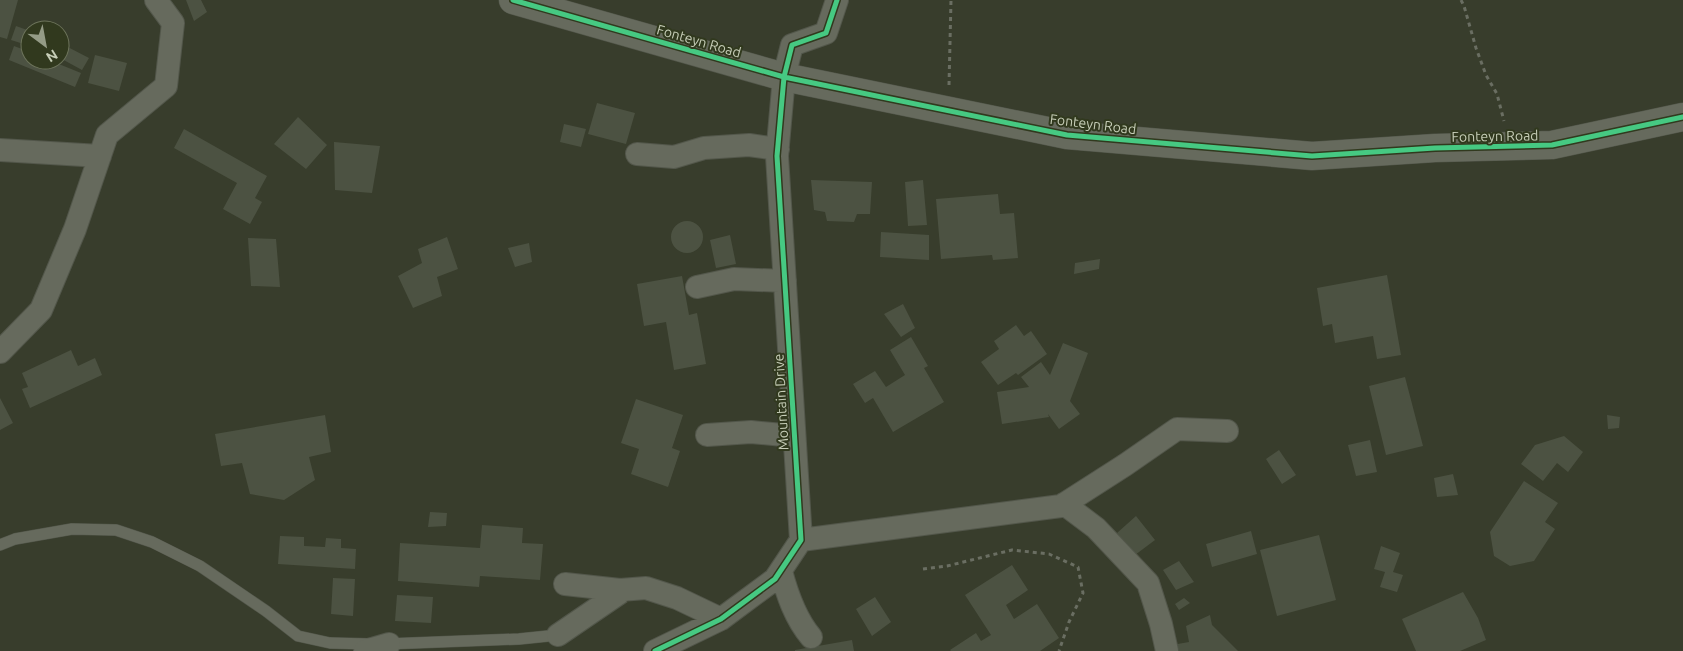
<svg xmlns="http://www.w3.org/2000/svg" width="1683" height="651" font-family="Ubuntu,sans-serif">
<rect width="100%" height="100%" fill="#383d2c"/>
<path fill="#4c5242" d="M 0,0 L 18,0 L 7,39 L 0,37 Z
M 186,0 L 201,0 L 207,12 L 194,21 Z
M 16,26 L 30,31 L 30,46 L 11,40 Z
M 60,43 L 89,58 L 82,70 L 60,58 Z
M 14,46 L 30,52 L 30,60 L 49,60 L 81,73 L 75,87 L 9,60 Z
M 95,55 L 127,63 L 119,91 L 88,83 Z
M 597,103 L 635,113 L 626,144 L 588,134 Z
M 298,117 L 327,145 L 306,169 L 274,144 Z
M 564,124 L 586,129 L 581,147 L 560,142 Z
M 184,129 L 267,176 L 255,198 L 262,202 L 250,224 L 223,209 L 237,183 L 174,148 Z
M 334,142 L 380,146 L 372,193 L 335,190 Z
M 811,180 L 872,182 L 870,214 L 857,214 L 854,222 L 827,221 L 825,212 L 814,210 Z
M 923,180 L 927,225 L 908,226 L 905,182 Z
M 998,194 L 1000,214 L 1014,213 L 1018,258 L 993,260 L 992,255 L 941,259 L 936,199 Z
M671 237a16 16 0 1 1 32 0a16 16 0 1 1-32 0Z
M 881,232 L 929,235 L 929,260 L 880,257 Z
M 730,235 L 736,264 L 716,268 L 710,240 Z
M 447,237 L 458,269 L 437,277 L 442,296 L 413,308 L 398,276 L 422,263 L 418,249 Z
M 248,238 L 276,239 L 280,287 L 251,286 Z
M 529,243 L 532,262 L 515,267 L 508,248 Z
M 1100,259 L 1099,269 L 1074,274 L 1075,263 Z
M 1387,275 L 1401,355 L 1377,359 L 1373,336 L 1335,343 L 1332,324 L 1323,326 L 1317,288 Z
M 682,276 L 689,315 L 697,313 L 706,364 L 674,370 L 666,322 L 644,326 L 637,284 Z
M 903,304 L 915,328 L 901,337 L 884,314 Z
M 1016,325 L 1024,336 L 1031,331 L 1047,354 L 1018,375 L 1016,373 L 998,385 L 981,362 L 999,349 L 994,341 Z
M 911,337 L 928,366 L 924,368 L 944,402 L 893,432 L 873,398 L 865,403 L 853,384 L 875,371 L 886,387 L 905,375 L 890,350 Z
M 1063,343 L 1088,353 L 1070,401 L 1080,414 L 1059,429 L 1048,414 L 1049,417 L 1002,424 L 997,392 L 1029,387 L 1021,377 L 1041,362 L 1050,375 Z
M 71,350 L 78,366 L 95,358 L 102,375 L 30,408 L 22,389 L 28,387 L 22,373 Z
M 1405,377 L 1423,446 L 1386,455 L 1369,386 Z
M 0,398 L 13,423 L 0,430 Z
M 636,399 L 683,415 L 672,448 L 680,451 L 668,487 L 631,474 L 639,449 L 621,443 Z
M 325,415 L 331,452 L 309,457 L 315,480 L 284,500 L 250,494 L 242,463 L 221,466 L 215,434 Z
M 1607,415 L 1620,417 L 1619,428 L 1608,429 Z
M 1564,436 L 1583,452 L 1568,472 L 1557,463 L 1543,481 L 1521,464 L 1535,445 Z
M 1370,440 L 1377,472 L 1356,476 L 1348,445 Z
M 1279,450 L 1296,475 L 1282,484 L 1266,459 Z
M 1453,474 L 1458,495 L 1437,497 L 1434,478 Z
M 1524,481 L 1558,503 L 1545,522 L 1555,529 L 1534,561 L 1510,566 L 1494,556 L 1490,532 Z
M 430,512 L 447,513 L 446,526 L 428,527 Z
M 1136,516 L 1155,540 L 1135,555 L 1117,533 Z
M 482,525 L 523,528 L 522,543 L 543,544 L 540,580 L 480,576 L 479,587 L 398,581 L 400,543 L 480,548 Z
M 1251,531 L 1257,554 L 1212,567 L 1206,544 Z
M 1319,535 L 1336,600 L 1277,616 L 1260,550 Z
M 280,536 L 304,537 L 304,546 L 325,547 L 326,538 L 341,539 L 341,548 L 356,549 L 355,569 L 278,564 Z
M 1381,546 L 1400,553 L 1393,572 L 1403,575 L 1397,592 L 1380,587 L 1385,572 L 1374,569 Z
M 1179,561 L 1194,582 L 1176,590 L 1163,570 Z
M 1012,565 L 1028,590 L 1006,605 L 1014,619 L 1037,604 L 1059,638 L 1040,651 L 951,651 L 950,650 L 976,633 L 981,641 L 991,635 L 965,595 Z
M 333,578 L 355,579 L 353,616 L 331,614 Z
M 1463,592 L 1478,618 L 1486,640 L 1460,651 L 1416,651 L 1402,619 Z
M 397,595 L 433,597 L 431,623 L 395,621 Z
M 875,597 L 891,622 L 872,636 L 856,609 Z
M 1184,598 L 1190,603 L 1179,610 L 1175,604 Z
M 1210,615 L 1212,625 L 1238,651 L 1175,651 L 1172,645 L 1189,642 L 1186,626 Z
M 852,640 L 854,651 L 795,651 L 795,650 Z"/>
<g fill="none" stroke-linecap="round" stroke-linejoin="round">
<g stroke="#53574b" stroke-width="12">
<path id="service" d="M 0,545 L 15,539 L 72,529 L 116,530 L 152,542 L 200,566 L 266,611 L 298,636 L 330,643 L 370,644
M 386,644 L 519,639 L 558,635"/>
</g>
<g stroke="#53574b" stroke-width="24">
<path id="minor" d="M 0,150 L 100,156
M 637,154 L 674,157 L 704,148 L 749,145 L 778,149
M 697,287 L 734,279 L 785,281
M 0,352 L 41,310 L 75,229 L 107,135 L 166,86 L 173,23 L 156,0
M 707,435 L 751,432 L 794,436
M 1064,504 L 1096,528 L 1148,583 L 1161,624 L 1167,651
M 801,540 L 1061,506 L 1125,465 L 1177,429 L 1227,431
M 781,571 C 787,594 795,618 811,637
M 565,584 L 620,590 L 646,588 L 677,598 L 721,619
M 558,635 L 624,590
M 365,651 L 389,644
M 655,651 L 721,619 L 775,579 L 801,540 L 777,156 L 784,77 L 792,45 L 826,33 L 837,0"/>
</g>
<g stroke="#53574b" stroke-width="29">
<path id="tertiary" d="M 513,0 L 784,77 L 1067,135 L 1312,156 L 1435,148 L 1552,145 L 1683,117"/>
</g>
<path stroke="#6a6e62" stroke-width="3" stroke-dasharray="4 4" stroke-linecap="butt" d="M 1461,0 L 1464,6 L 1476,48 L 1486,75 L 1497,94 L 1504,121
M 949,85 L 951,0
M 923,569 L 947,566 L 1012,550 L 1049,554 L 1078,567 L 1083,593 L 1069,622 L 1059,651"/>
<use href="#service" stroke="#666a5d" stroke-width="11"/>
<use href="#minor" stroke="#666a5d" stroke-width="22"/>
<use href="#tertiary" stroke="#666a5d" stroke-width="28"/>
<g stroke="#31391e" stroke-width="8">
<path id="cycleway" d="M 513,0 L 784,77 L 1067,135 L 1312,156 L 1435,148 L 1552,145 L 1683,117
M 655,651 L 721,619 L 775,579 L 801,540 L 777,156 L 784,77 L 792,45 L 826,33 L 837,0"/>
</g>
<use href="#cycleway" stroke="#46c982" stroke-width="5"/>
</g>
<g text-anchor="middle" stroke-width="4" stroke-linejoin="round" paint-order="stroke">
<g font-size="14" fill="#c6cdb7" stroke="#31391e">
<text transform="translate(699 41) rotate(16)" y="5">Fonteyn Road</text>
<text transform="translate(1093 124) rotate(7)" y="5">Fonteyn Road</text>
<text transform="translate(1495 136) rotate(-1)" y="5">Fonteyn Road</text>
<text transform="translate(781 402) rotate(-93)" y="5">Mountain Drive</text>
</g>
</g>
<g transform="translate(45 45) rotate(148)"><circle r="24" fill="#31391e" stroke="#6d745b"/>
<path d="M0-4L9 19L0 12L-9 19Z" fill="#949b86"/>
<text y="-8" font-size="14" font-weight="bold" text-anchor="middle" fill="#c6cdb7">N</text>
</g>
</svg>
